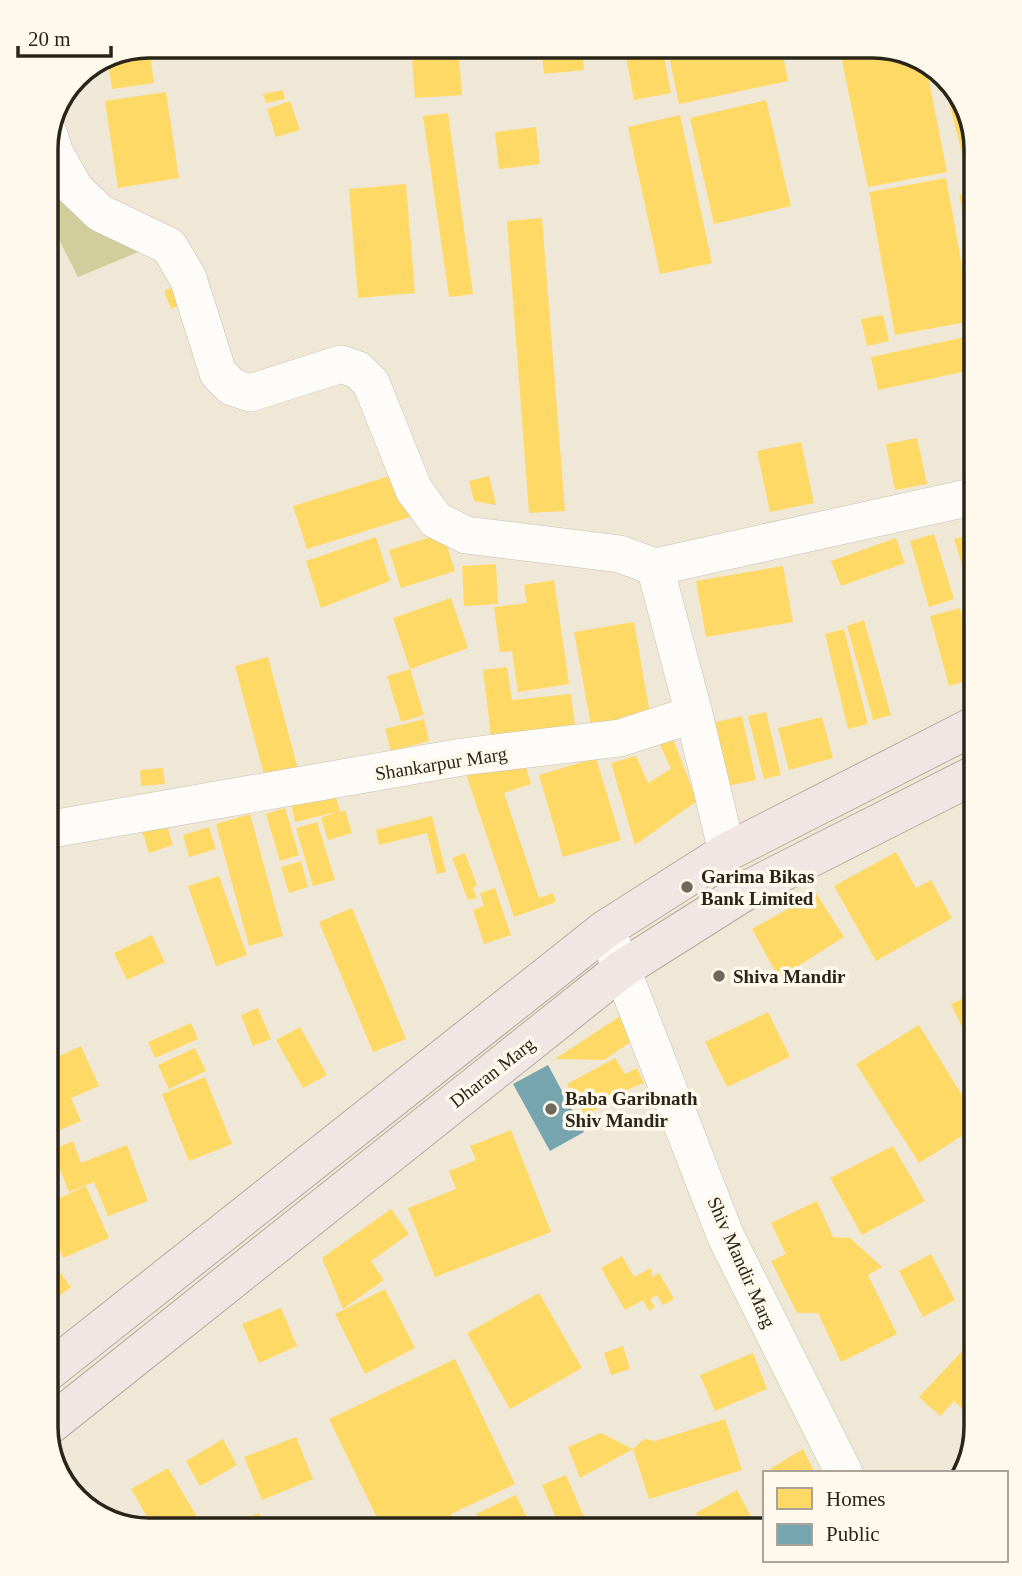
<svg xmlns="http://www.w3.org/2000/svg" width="1022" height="1576" font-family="Georgia,serif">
<rect width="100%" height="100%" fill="#f0e8d6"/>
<path fill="#d0ce9a" d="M 46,142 L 71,175 L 160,243 L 78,277 L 46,214 Z"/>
<path fill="#ffd966" d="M 411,46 L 458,46 L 462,95 L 415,98 Z
M 541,46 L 582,46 L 584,70 L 544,74 Z
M 624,46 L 662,46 L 671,93 L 634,100 Z
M 667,46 L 781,46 L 788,81 L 679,104 Z
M 839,46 L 881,46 L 925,61 L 947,172 L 868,187 Z
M 150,53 L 154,83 L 112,89 L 108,62 L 121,57 Z
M 283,90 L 285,99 L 266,103 L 263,94 Z
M 166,92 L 179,178 L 118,188 L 105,101 Z
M 960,96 L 966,103 L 977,148 L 976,171 L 967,174 L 948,98 Z
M 766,100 L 791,206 L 714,224 L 690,118 Z
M 290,101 L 300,130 L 276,137 L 267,109 Z
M 448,113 L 473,294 L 449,297 L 423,116 Z
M 680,115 L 712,263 L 660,274 L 628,127 Z
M 536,127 L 540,164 L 499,169 L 495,132 Z
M 946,178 L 972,321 L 895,335 L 869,192 Z
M 406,184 L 415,293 L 358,298 L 349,189 Z
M 976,191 L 976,268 L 975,268 L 959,195 Z
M 542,218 L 565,511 L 529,513 L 507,221 Z
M 173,287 L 180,305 L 171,309 L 164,291 Z
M 883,315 L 889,341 L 867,346 L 861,319 Z
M 970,336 L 976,369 L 878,390 L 871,357 Z
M 917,438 L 927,484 L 895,490 L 886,444 Z
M 801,442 L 814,503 L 770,512 L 757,451 Z
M 396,474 L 410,517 L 307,549 L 293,506 Z
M 489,476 L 496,505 L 474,501 L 469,481 Z
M 443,533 L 455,571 L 401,588 L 389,550 Z
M 976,533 L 976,599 L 973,600 L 954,539 Z
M 934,534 L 954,599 L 929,607 L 910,541 Z
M 376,537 L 390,581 L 321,608 L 306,561 Z
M 896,538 L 905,563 L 841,586 L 831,561 Z
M 496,564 L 498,604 L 464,606 L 462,566 Z
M 783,566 L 793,622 L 706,637 L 696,581 Z
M 554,580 L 569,684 L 518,692 L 512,651 L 500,652 L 494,607 L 527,603 L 524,585 Z
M 451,598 L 468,648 L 410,669 L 393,618 Z
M 960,608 L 976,669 L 976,678 L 949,686 L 930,616 Z
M 864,620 L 891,715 L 873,720 L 847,626 Z
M 634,622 L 650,714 L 591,725 L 574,632 Z
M 844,629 L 868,724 L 848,729 L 825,634 Z
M 268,657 L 298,769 L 265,778 L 235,666 Z
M 507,667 L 512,700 L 571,694 L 575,726 L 491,736 L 483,670 Z
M 410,669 L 424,715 L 401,722 L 387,676 Z
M 766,712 L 781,775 L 764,779 L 748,716 Z
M 742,716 L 756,780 L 727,786 L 712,723 Z
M 822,717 L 833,758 L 789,770 L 778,728 Z
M 424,719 L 429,741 L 391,751 L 385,729 Z
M 671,734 L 697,801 L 635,845 L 611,763 L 636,756 L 648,783 L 671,769 L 656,736 Z
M 521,752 L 531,784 L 504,793 L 539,898 L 553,893 L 556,902 L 514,917 L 465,771 Z
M 596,758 L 621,840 L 563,857 L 539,775 Z
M 163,768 L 165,784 L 141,786 L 140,770 Z
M 335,793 L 340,812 L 345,810 L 352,833 L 328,840 L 321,818 L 336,812 L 295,822 L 291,804 Z
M 285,808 L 299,855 L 280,861 L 266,814 Z
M 250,814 L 283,936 L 249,946 L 216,824 Z
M 432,816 L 446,872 L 437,874 L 427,833 L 379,845 L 376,830 Z
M 165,820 L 173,845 L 149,853 L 141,827 Z
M 317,822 L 335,880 L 313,886 L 296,828 Z
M 209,827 L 216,849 L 189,857 L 183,835 Z
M 896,852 L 916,888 L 931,880 L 952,918 L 876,961 L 834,886 Z
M 465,853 L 477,885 L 473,888 L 477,898 L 468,900 L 452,858 Z
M 301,861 L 308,887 L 289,893 L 281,867 Z
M 219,876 L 247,955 L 216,966 L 188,886 Z
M 495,888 L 511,935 L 484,944 L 473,910 L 484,906 L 480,893 Z
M 816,893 L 844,937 L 779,978 L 752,929 Z
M 352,908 L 406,1039 L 373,1052 L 319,922 Z
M 152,935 L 165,962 L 127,980 L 114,953 Z
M 976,993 L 976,1021 L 962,1027 L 951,1004 Z
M 634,1007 L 648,1030 L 604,1060 L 555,1059 Z
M 258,1008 L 271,1039 L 253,1046 L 241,1015 Z
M 768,1012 L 790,1057 L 727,1087 L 705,1042 Z
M 191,1023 L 198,1039 L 155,1058 L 148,1042 Z
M 919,1025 L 976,1118 L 976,1127 L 919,1163 L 856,1064 Z
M 300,1027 L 327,1075 L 303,1088 L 276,1040 Z
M 81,1046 L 99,1086 L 71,1098 L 81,1121 L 58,1131 L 46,1102 L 46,1062 Z
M 195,1048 L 206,1071 L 169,1089 L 158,1065 Z
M 615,1058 L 625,1074 L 637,1068 L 644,1083 L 631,1088 L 585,1116 L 567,1084 Z
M 205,1077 L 232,1144 L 189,1161 L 162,1094 Z
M 511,1130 L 551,1232 L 435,1277 L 408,1208 L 456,1189 L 449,1171 L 476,1160 L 470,1146 Z
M 73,1141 L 81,1163 L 127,1145 L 148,1201 L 108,1216 L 94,1182 L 69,1192 L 52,1150 Z
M 893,1146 L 925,1201 L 862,1235 L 830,1178 Z
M 86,1186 L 109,1238 L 63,1258 L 46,1218 L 46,1204 Z
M 817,1201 L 833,1237 L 850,1238 L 882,1267 L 868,1275 L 897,1334 L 841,1362 L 818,1313 L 797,1313 L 771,1261 L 786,1254 L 771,1223 Z
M 391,1209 L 409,1234 L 371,1261 L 384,1280 L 343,1309 L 322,1258 Z
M 46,1254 L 71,1287 L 46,1306 Z
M 931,1254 L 955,1300 L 923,1317 L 899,1271 Z
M 622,1256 L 634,1277 L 651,1268 L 652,1277 L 659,1273 L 674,1299 L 663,1305 L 657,1295 L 650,1299 L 655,1307 L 649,1311 L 643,1300 L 625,1310 L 601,1268 Z
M 385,1289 L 415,1348 L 365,1374 L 335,1314 Z
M 539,1293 L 582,1368 L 510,1409 L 467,1333 Z
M 281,1308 L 297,1346 L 259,1363 L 242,1324 Z
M 623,1346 L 630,1369 L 611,1375 L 604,1353 Z
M 965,1348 L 976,1359 L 976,1422 L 954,1401 L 940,1416 L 919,1397 Z
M 753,1353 L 767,1389 L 715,1411 L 700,1375 Z
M 455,1359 L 515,1484 L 451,1514 L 458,1530 L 383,1530 L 329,1419 Z
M 725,1419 L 742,1470 L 649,1499 L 633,1449 L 644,1439 L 655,1441 Z
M 601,1433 L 633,1449 L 580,1478 L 568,1447 Z
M 296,1437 L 313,1479 L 262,1500 L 244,1457 Z
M 223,1439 L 237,1465 L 200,1486 L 186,1461 Z
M 803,1449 L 815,1473 L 772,1473 L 770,1469 Z
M 54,1450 L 95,1515 L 56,1473 L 51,1452 Z
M 168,1468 L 205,1530 L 155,1530 L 131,1489 Z
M 566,1475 L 587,1524 L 571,1530 L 561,1530 L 542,1485 Z
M 737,1490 L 758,1530 L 705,1530 L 696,1513 Z
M 516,1495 L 533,1530 L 484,1530 L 476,1514 Z
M 259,1513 L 266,1530 L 215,1530 Z
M 691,1519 L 696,1530 L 668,1530 Z"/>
<path fill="#76a5af" d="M 548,1065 L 584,1132 L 550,1151 L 513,1084 Z"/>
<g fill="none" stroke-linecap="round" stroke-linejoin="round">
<g stroke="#c6c0b2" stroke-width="38">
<path id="minor" d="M 49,135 L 55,154 L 75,189 L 100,213 L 169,246 L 188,278 L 218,373 L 232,387 L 250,393 L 341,364 L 358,370 L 371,383 L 414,490 L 436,520 L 466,535 L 620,554 L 655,567 L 976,496
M 655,567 L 694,714
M 46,830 L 462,757 L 620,738 L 694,714 L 727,852
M 606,929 L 726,1237 L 844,1473"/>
</g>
<g stroke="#b8a89f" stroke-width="40">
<path id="major" d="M 46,1373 L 606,929 L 727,852 L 976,725
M 46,1428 L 622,969 L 747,890 L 976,774"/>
</g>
<use href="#minor" stroke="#fdfcf9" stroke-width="37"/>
<use href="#major" stroke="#f0e7e5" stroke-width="38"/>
</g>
<g fill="#6f695b" stroke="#fff9ed" stroke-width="2.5">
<circle cx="687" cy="887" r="7"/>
<circle cx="719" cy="976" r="7"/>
<circle cx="551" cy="1109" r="7"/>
</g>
<g text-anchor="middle" stroke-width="7" stroke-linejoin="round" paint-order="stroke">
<g font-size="19" fill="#2a2519" stroke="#fff9ed">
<text transform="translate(441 763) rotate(-9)" y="7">Shankarpur Marg</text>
<text transform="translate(492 1072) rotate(-38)" y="7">Dharan Marg</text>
<text transform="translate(742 1262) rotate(66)" y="7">Shiv Mandir Marg</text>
</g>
<g font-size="19" font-weight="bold" fill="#2a2519" stroke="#fff9ed" text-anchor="start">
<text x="701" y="883">Garima Bikas<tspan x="701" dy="22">Bank Limited</tspan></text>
<text x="733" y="983">Shiva Mandir</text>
<text x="565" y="1105">Baba Garibnath<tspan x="565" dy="22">Shiv Mandir</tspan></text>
</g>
</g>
<path d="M0 0H1022V1576H0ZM149 58H873A91 91 0 0 1 964 149V1427A91 91 0 0 1 873 1518H149A91 91 0 0 1 58 1427V149A91 91 0 0 1 149 58Z" fill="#fff9ed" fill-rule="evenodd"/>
<path fill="none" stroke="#2a2519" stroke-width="3.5" d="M149 58H873A91 91 0 0 1 964 149V1427A91 91 0 0 1 873 1518H149A91 91 0 0 1 58 1427V149A91 91 0 0 1 149 58Z"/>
<rect x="763" y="1471" width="245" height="91" fill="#fff9ed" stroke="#aaa498" stroke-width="2"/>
<rect x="777" y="1488" width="35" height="21" fill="#ffd966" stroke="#aaa498" stroke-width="2"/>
<text x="826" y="1506" font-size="21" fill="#2a2519">Homes</text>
<rect x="777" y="1524" width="35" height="21" fill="#76a5af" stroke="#aaa498" stroke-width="2"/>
<text x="826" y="1541" font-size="21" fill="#2a2519">Public</text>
<path d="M18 46v10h93v-10" fill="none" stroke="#2a2519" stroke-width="3.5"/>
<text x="28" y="46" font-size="21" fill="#2a2519" stroke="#fff9ed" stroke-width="5" paint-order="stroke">20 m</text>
</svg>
